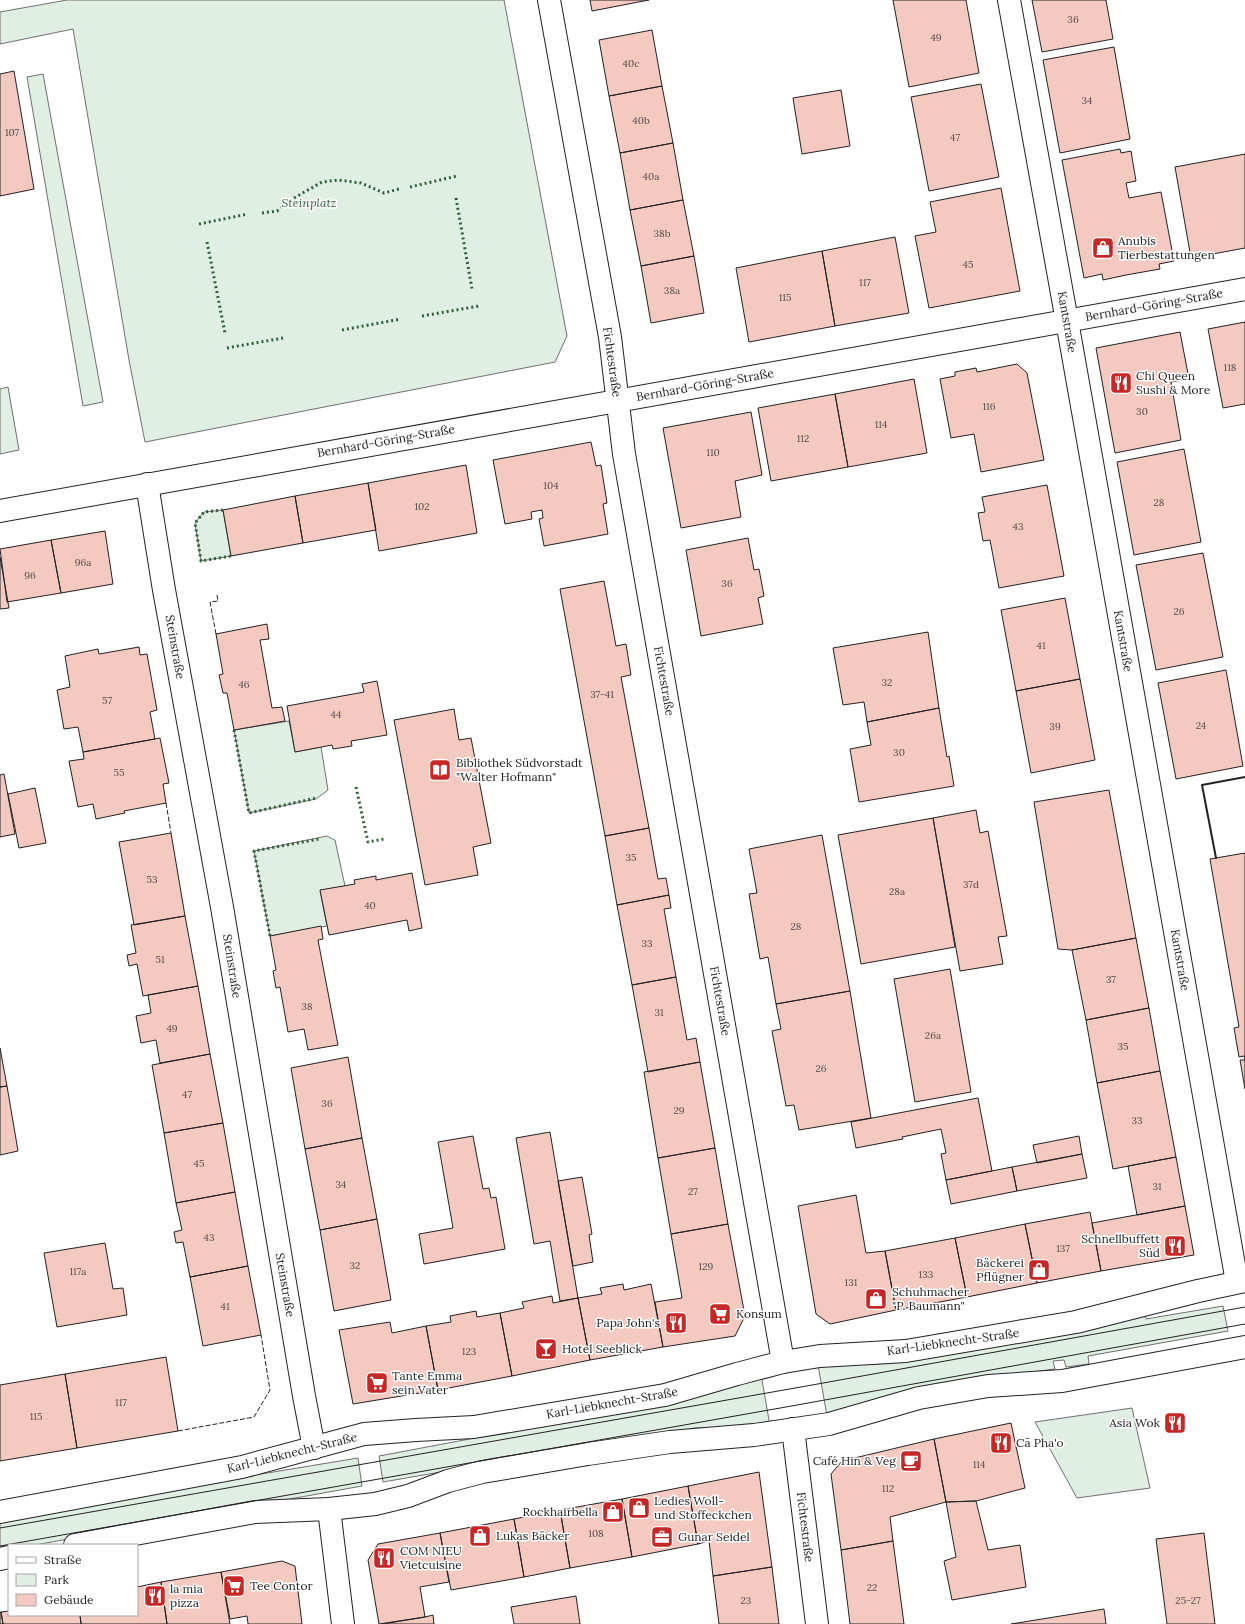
<svg xmlns="http://www.w3.org/2000/svg" width="1245" height="1624" font-family="Lora,serif">
<rect width="100%" height="100%" fill="#fff"/>
<path fill="#e0efe3" stroke="#6f6f6f" d="M 67,0 L 504,0 L 567,336 L 555,362 L 145,442 L 129,360 L 73,29 L 0,44 L 0,12 Z
M 43,74 L 103,402 L 83,406 L 27,77 Z
M 8,387 L 19,450 L 0,454 L 0,389 Z
M 223,510 L 231,556 L 201,561 L 195,523 L 204,512 Z
M 289,721 L 295,752 L 321,747 L 328,790 L 316,799 L 249,813 L 234,730 Z
M 327,836 L 335,840 L 345,886 L 320,891 L 327,926 L 270,936 L 254,851 Z
M 1223,1306 L 1228,1331 L 1088,1356 L 1089,1364 L 1066,1367 L 1064,1360 L 1053,1361 L 1055,1369 L 1019,1374 L 827,1416 L 818,1365 L 830,1363 L 878,1364 L 914,1361 L 1145,1315 L 1146,1319 Z
M 761,1374 L 770,1426 L 695,1428 L 383,1482 L 379,1456 L 576,1419 Z
M 1132,1408 L 1150,1488 L 1077,1498 L 1035,1422 Z
M 358,1458 L 362,1486 L 35,1545 L 9,1545 L 9,1550 L 0,1551 L 0,1521 L 219,1481 Z"/>
<path fill="#f3c9c0" stroke="#222" d="M 590,0 L 649,0 L 592,11 Z
M 893,0 L 966,0 L 979,73 L 909,87 Z
M 1032,0 L 1106,0 L 1113,39 L 1042,52 Z
M 652,30 L 662,86 L 609,96 L 599,40 Z
M 1114,47 L 1130,139 L 1060,153 L 1043,60 Z
M 14,71 L 34,189 L 0,196 L 0,74 Z
M 981,84 L 999,177 L 929,191 L 911,97 Z
M 662,86 L 673,143 L 620,153 L 609,96 Z
M 841,90 L 850,146 L 802,154 L 793,98 Z
M 673,143 L 683,200 L 630,210 L 620,153 Z
M 1120,149 L 1121,153 L 1131,151 L 1136,181 L 1126,183 L 1129,198 L 1161,192 L 1174,261 L 1159,264 L 1160,269 L 1126,275 L 1103,280 L 1102,274 L 1084,278 L 1062,160 Z
M 1245,154 L 1245,248 L 1191,258 L 1175,167 Z
M 1001,188 L 1020,291 L 929,308 L 915,236 L 936,232 L 930,202 Z
M 683,200 L 694,256 L 641,266 L 630,210 Z
M 895,237 L 909,313 L 835,326 L 822,251 Z
M 822,251 L 835,326 L 749,342 L 736,268 Z
M 694,256 L 704,313 L 651,323 L 641,266 Z
M 1245,322 L 1245,404 L 1223,408 L 1208,329 Z
M 1180,332 L 1189,379 L 1171,382 L 1181,440 L 1115,453 L 1096,348 Z
M 1017,364 L 1027,373 L 1044,460 L 981,472 L 974,434 L 951,438 L 940,379 L 955,376 L 955,372 L 976,368 L 977,372 Z
M 914,379 L 927,453 L 848,467 L 835,394 Z
M 835,394 L 848,467 L 771,481 L 758,408 Z
M 751,412 L 762,475 L 735,481 L 741,517 L 681,528 L 663,428 Z
M 591,442 L 596,466 L 601,465 L 607,503 L 603,504 L 608,534 L 544,546 L 539,519 L 543,518 L 542,510 L 531,512 L 532,519 L 505,524 L 493,460 Z
M 1184,449 L 1201,542 L 1134,555 L 1117,462 Z
M 466,465 L 477,533 L 379,551 L 368,483 Z
M 368,483 L 376,530 L 303,543 L 295,496 Z
M 1047,485 L 1064,576 L 999,588 L 990,540 L 983,541 L 978,513 L 985,512 L 982,497 Z
M 295,496 L 303,543 L 231,556 L 223,510 Z
M 105,531 L 113,584 L 61,593 L 51,540 Z
M 748,538 L 754,570 L 759,569 L 764,596 L 758,598 L 763,624 L 701,636 L 686,550 Z
M 51,540 L 61,593 L 7,602 L 0,549 Z
M 1203,553 L 1223,657 L 1156,670 L 1136,565 Z
M 0,557 L 9,608 L 0,609 Z
M 604,581 L 616,646 L 626,644 L 631,675 L 621,677 L 649,828 L 605,836 L 560,589 Z
M 1065,598 L 1080,679 L 1016,691 L 1001,610 Z
M 267,624 L 269,639 L 260,640 L 272,708 L 282,707 L 285,721 L 234,730 L 227,693 L 223,693 L 219,675 L 223,674 L 216,634 Z
M 928,632 L 939,708 L 867,722 L 864,702 L 843,705 L 833,648 Z
M 139,647 L 140,655 L 147,654 L 157,710 L 150,712 L 155,739 L 83,752 L 78,727 L 64,729 L 57,690 L 70,687 L 65,656 L 98,649 L 99,654 Z
M 1226,670 L 1243,766 L 1176,779 L 1158,683 Z
M 1080,679 L 1095,760 L 1031,773 L 1016,691 Z
M 377,681 L 387,735 L 351,741 L 352,746 L 333,749 L 332,745 L 295,752 L 287,706 L 364,692 L 362,684 Z
M 939,708 L 947,757 L 949,756 L 954,786 L 859,802 L 850,749 L 871,745 L 867,722 Z
M 454,709 L 459,740 L 471,738 L 491,843 L 473,847 L 478,875 L 425,885 L 394,720 Z
M 160,738 L 169,783 L 163,784 L 166,803 L 124,811 L 125,813 L 96,819 L 93,804 L 78,807 L 69,761 L 84,759 L 83,752 Z
M 4,774 L 15,834 L 0,837 L 0,775 Z
M 35,788 L 46,843 L 19,848 L 8,794 Z
M 1109,790 L 1136,938 L 1072,950 L 1058,949 L 1034,802 Z
M 976,810 L 980,833 L 988,831 L 1007,936 L 998,937 L 1003,964 L 960,971 L 933,818 Z
M 933,818 L 955,947 L 861,964 L 838,835 Z
M 649,828 L 658,879 L 666,878 L 669,895 L 617,905 L 605,836 Z
M 171,833 L 185,916 L 134,925 L 119,842 Z
M 822,835 L 850,991 L 776,1004 L 768,957 L 760,959 L 749,894 L 757,893 L 749,849 Z
M 1245,853 L 1245,1089 L 1240,1060 L 1245,1060 L 1244,1056 L 1239,1057 L 1234,1028 L 1239,1027 L 1210,859 Z
M 412,873 L 422,928 L 409,931 L 407,920 L 329,935 L 320,890 L 355,884 L 354,880 L 376,876 L 376,880 Z
M 669,895 L 671,908 L 664,909 L 676,977 L 632,985 L 617,905 Z
M 185,916 L 198,986 L 143,996 L 137,964 L 129,966 L 127,955 L 136,953 L 131,925 Z
M 321,926 L 323,939 L 318,940 L 338,1045 L 308,1050 L 304,1029 L 288,1032 L 280,987 L 276,988 L 273,971 L 276,970 L 270,936 Z
M 1136,938 L 1149,1008 L 1086,1020 L 1072,950 Z
M 950,969 L 971,1092 L 915,1102 L 894,979 Z
M 676,977 L 687,1040 L 696,1038 L 700,1062 L 648,1072 L 632,985 Z
M 198,986 L 210,1054 L 160,1063 L 156,1040 L 141,1043 L 136,1016 L 151,1013 L 148,995 Z
M 850,991 L 871,1118 L 799,1130 L 794,1105 L 786,1106 L 772,1031 L 781,1029 L 776,1004 Z
M 1149,1008 L 1160,1071 L 1097,1083 L 1086,1020 Z
M 0,1048 L 7,1086 L 0,1087 Z
M 210,1054 L 223,1123 L 164,1133 L 152,1065 Z
M 348,1057 L 362,1138 L 305,1149 L 291,1068 Z
M 700,1062 L 715,1148 L 658,1158 L 644,1072 Z
M 1160,1071 L 1176,1157 L 1113,1169 L 1097,1083 Z
M 7,1086 L 18,1151 L 0,1155 L 0,1087 Z
M 978,1098 L 992,1171 L 946,1180 L 941,1154 L 946,1153 L 941,1129 L 902,1137 L 903,1139 L 856,1148 L 851,1122 Z
M 223,1123 L 235,1192 L 176,1203 L 164,1133 Z
M 550,1132 L 578,1298 L 560,1301 L 550,1241 L 534,1244 L 516,1138 Z
M 473,1136 L 483,1189 L 489,1188 L 491,1198 L 496,1197 L 505,1249 L 424,1264 L 419,1234 L 453,1228 L 438,1142 Z
M 1079,1136 L 1082,1154 L 1037,1163 L 1033,1145 Z
M 362,1138 L 377,1219 L 320,1230 L 305,1149 Z
M 715,1148 L 728,1224 L 671,1234 L 658,1158 Z
M 1082,1154 L 1087,1178 L 1017,1191 L 1012,1167 Z
M 1176,1157 L 1185,1206 L 1137,1215 L 1128,1166 Z
M 1012,1167 L 1017,1191 L 951,1204 L 946,1180 Z
M 582,1177 L 592,1234 L 589,1235 L 593,1262 L 573,1266 L 558,1181 Z
M 235,1192 L 248,1266 L 190,1277 L 183,1242 L 176,1243 L 174,1232 L 182,1230 L 176,1203 Z
M 856,1195 L 866,1253 L 885,1251 L 896,1310 L 830,1324 L 816,1314 L 798,1206 Z
M 1185,1206 L 1194,1255 L 1101,1271 L 1092,1223 Z
M 1090,1212 L 1101,1271 L 1037,1283 L 1025,1224 Z
M 377,1219 L 391,1300 L 334,1311 L 320,1230 Z
M 728,1224 L 745,1316 L 735,1336 L 663,1347 L 655,1302 L 682,1298 L 671,1234 Z
M 1025,1224 L 1037,1283 L 967,1297 L 955,1238 Z
M 955,1238 L 967,1297 L 896,1310 L 885,1251 Z
M 105,1243 L 113,1289 L 123,1288 L 127,1315 L 57,1327 L 44,1253 Z
M 248,1266 L 261,1335 L 203,1346 L 190,1277 Z
M 623,1284 L 624,1290 L 651,1284 L 663,1347 L 590,1360 L 578,1298 L 602,1294 L 600,1288 Z
M 552,1296 L 553,1303 L 578,1298 L 590,1360 L 512,1376 L 500,1313 L 524,1308 L 522,1302 Z
M 476,1311 L 477,1317 L 500,1313 L 512,1376 L 438,1390 L 426,1326 L 451,1322 L 450,1316 Z
M 390,1322 L 392,1333 L 426,1326 L 438,1390 L 353,1404 L 339,1330 Z
M 166,1357 L 178,1431 L 77,1448 L 65,1374 Z
M 65,1374 L 77,1448 L 0,1461 L 0,1385 Z
M 1011,1423 L 1025,1488 L 976,1501 L 946,1502 L 934,1439 Z
M 934,1439 L 946,1502 L 890,1517 L 893,1541 L 841,1550 L 831,1474 L 842,1461 Z
M 759,1472 L 772,1567 L 713,1576 L 709,1541 L 698,1544 L 688,1486 Z
M 688,1486 L 698,1544 L 632,1557 L 622,1499 Z
M 622,1499 L 632,1557 L 570,1568 L 560,1510 Z
M 976,1501 L 988,1550 L 1020,1545 L 1026,1587 L 952,1600 L 944,1561 L 956,1557 L 946,1502 Z
M 560,1510 L 570,1568 L 524,1577 L 514,1519 Z
M 514,1519 L 524,1577 L 451,1590 L 440,1533 Z
M 440,1533 L 449,1582 L 420,1587 L 425,1617 L 379,1624 L 368,1560 L 378,1544 Z
M 1204,1533 L 1215,1624 L 1167,1624 L 1156,1539 Z
M 893,1541 L 904,1624 L 850,1624 L 841,1550 Z
M 282,1561 L 295,1566 L 302,1624 L 248,1624 L 247,1616 L 230,1619 L 221,1572 Z
M 772,1567 L 779,1624 L 719,1624 L 713,1576 Z
M 221,1572 L 230,1624 L 167,1624 L 161,1582 Z
M 161,1582 L 167,1624 L 81,1624 L 80,1615 L 137,1615 L 137,1587 Z
M 576,1596 L 580,1624 L 514,1624 L 511,1607 Z
M 1104,1609 L 1106,1624 L 1011,1624 Z
M 9,1611 L 9,1615 L 80,1615 L 81,1624 L 3,1624 L 1,1612 Z
M 0,1612 L 1,1612 L 3,1624 L 0,1624 Z
M 433,1615 L 434,1624 L 383,1624 L 425,1617 Z"/>
<g fill="none" stroke-linecap="round" stroke-linejoin="round">
<g stroke="#222" stroke-width="24">
<path id="street" d="M 549,0 L 610,337 L 624,454 L 783,1362
M 1009,0 L 1067,321 L 1237,1282
M 147,484 L 164,590 L 222,907 L 304,1396 L 314,1448
M 0,511 L 1245,289
M 793,1429 L 817,1624
M 329,1509 L 343,1624"/>
</g>
<g stroke="#222" stroke-width="24">
<path id="secondary" d="M 0,1512 L 242,1467 L 364,1434 L 416,1430 L 474,1427 L 665,1395 L 737,1374 L 783,1362 L 820,1356 L 906,1351 L 1076,1322 L 1198,1291 L 1245,1281
M 75,1545 L 255,1512 L 329,1509 L 375,1504 L 408,1496 L 448,1481 L 482,1472 L 588,1454 L 670,1442 L 754,1435 L 829,1424 L 919,1398 L 988,1386 L 1062,1381 L 1245,1347
M 0,1559 L 9,1557"/>
</g>
<use href="#street" stroke="#fff" stroke-width="22"/>
<use href="#secondary" stroke="#fff" stroke-width="22"/>
<path stroke="#222" stroke-width="1" d="M 0,1528 L 801,1387 L 1245,1307
M 0,1546 L 786,1407 L 1245,1324"/>
<path stroke="#2f5e38" stroke-width="3" stroke-dasharray="2 3" stroke-linecap="butt" d="M 410,187 L 457,176
M 294,198 L 322,182 L 338,180 L 361,183 L 384,193 L 399,189
M 456,198 L 472,289
M 262,213 L 277,211 L 283,206
M 199,224 L 248,214
M 207,242 L 225,333
M 422,316 L 479,306
M 342,330 L 401,319
M 227,348 L 283,338
M 223,510 L 204,512 L 195,523 L 201,561 L 231,556
M 234,730 L 249,813 L 316,798
M 356,787 L 368,842 L 384,839
M 270,936 L 254,851 L 319,839"/>
<path stroke="#222" stroke-width="1" stroke-dasharray="5 2" stroke-linecap="butt" d="M 216,634 L 210,602 L 218,601 L 217,595
M 166,803 L 171,833
M 178,1431 L 254,1417 L 270,1390 L 261,1335"/>
<path stroke="#222" stroke-width="2" d="M 1216,858 L 1202,785 L 1245,777"/>
</g>
<defs>
<g id="shop-square" transform="scale(1.15)"><rect x="-9" y="-9" width="18" height="18" rx="4" fill="#c62828" stroke="#fff"/><path d="M-5-2.5h2.3a2.7 3.5 0 0 1 5.4 0H5L5.5 6h-11ZM-1.5-2.5h3a1.5 2.3 0 0 0-3 0Z" fill="#fff"/></g>
<g id="restaurant-square" transform="scale(1.15)"><rect x="-9" y="-9" width="18" height="18" rx="4" fill="#c62828" stroke="#fff"/><path d="M-5-6h1v4h1v-4h1v4h1v-4h1v5L-1.5 .5V6h-2V.5L-5-1ZM5-6V6H3V1.5H1.5Q1.5-4 5-6Z" fill="#fff"/></g>
<g id="library-square" transform="scale(1.15)"><rect x="-9" y="-9" width="18" height="18" rx="4" fill="#c62828" stroke="#fff"/><path d="M-6-4Q-3-5.5-.7-3.5V5Q-3 3-6 4ZM6-4Q3-5.5 .7-3.5V5Q3 3 6 4Z" fill="#fff"/></g>
<g id="supermarket-square" transform="scale(1.15)"><rect x="-9" y="-9" width="18" height="18" rx="4" fill="#c62828" stroke="#fff"/><path d="M-6-5.5h2.5l.6 2H6L4.5 2H-2.5L-4.4-4H-6ZM-1.5 3.2a1.3 1.3 0 1 0 .1 0ZM3 3.2a1.3 1.3 0 1 0 .1 0Z" fill="#fff"/></g>
<g id="bar-square" transform="scale(1.15)"><rect x="-9" y="-9" width="18" height="18" rx="4" fill="#c62828" stroke="#fff"/><path d="M-6-5H6L.8 .8V4.5H3.5V6h-7V4.5H-.8V.8Z" fill="#fff"/></g>
<g id="cafe-square" transform="scale(1.15)"><rect x="-9" y="-9" width="18" height="18" rx="4" fill="#c62828" stroke="#fff"/><path d="M-5.5-4.5H6V0H3Q3 3.5 0 3.5H-2.5Q-5.5 3.5-5.5 0ZM3-3.2v2h1.7v-2ZM-6 4.5H4V6H-6Z" fill="#fff"/></g>
<g id="office-square" transform="scale(1.15)"><rect x="-9" y="-9" width="18" height="18" rx="4" fill="#c62828" stroke="#fff"/><path d="M-6-3h4V-5.5h4V-3h4V5H-6ZM-1-4.5V-3h2v-1.5ZM-6 0V1H6V0Z" fill="#fff"/></g>
</defs>
<g fill-rule="evenodd">
<use href="#shop-square" x="1103" y="248"/>
<use href="#restaurant-square" x="1121" y="383"/>
<use href="#library-square" x="440" y="770"/>
<use href="#restaurant-square" x="1175" y="1246"/>
<use href="#shop-square" x="1039" y="1270"/>
<use href="#shop-square" x="876" y="1299"/>
<use href="#supermarket-square" x="720" y="1314"/>
<use href="#restaurant-square" x="676" y="1323"/>
<use href="#bar-square" x="546" y="1349"/>
<use href="#supermarket-square" x="377" y="1383"/>
<use href="#restaurant-square" x="1175" y="1423"/>
<use href="#restaurant-square" x="1001" y="1443"/>
<use href="#cafe-square" x="911" y="1461"/>
<use href="#shop-square" x="639" y="1508"/>
<use href="#shop-square" x="613" y="1512"/>
<use href="#shop-square" x="480" y="1536"/>
<use href="#office-square" x="662" y="1537"/>
<use href="#restaurant-square" x="384" y="1558"/>
<use href="#supermarket-square" x="234" y="1586"/>
<use href="#restaurant-square" x="155" y="1596"/>
</g>
<g text-anchor="middle" stroke-width="3" stroke-linejoin="round" paint-order="stroke">
<g font-size="10" fill="#564c4a">
<text x="1073" y="23">36</text>
<text x="936" y="41">49</text>
<text x="631" y="67">40c</text>
<text x="1087" y="104">34</text>
<text x="641" y="124">40b</text>
<text x="12" y="136">107</text>
<text x="955" y="141">47</text>
<text x="651" y="180">40a</text>
<text x="662" y="237">38b</text>
<text x="968" y="268">45</text>
<text x="865" y="286">117</text>
<text x="672" y="294">38a</text>
<text x="785" y="301">115</text>
<text x="1230" y="371">118</text>
<text x="989" y="410">116</text>
<text x="1142" y="415">30</text>
<text x="881" y="428">114</text>
<text x="803" y="442">112</text>
<text x="713" y="456">110</text>
<text x="551" y="489">104</text>
<text x="1159" y="506">28</text>
<text x="422" y="510">102</text>
<text x="1018" y="530">43</text>
<text x="83" y="566">96a</text>
<text x="30" y="579">96</text>
<text x="727" y="587">36</text>
<text x="1179" y="615">26</text>
<text x="1041" y="649">41</text>
<text x="887" y="686">32</text>
<text x="244" y="688">46</text>
<text x="602" y="698">37-41</text>
<text x="107" y="704">57</text>
<text x="336" y="718">44</text>
<text x="1201" y="729">24</text>
<text x="1055" y="730">39</text>
<text x="899" y="756">30</text>
<text x="119" y="776">55</text>
<text x="631" y="861">35</text>
<text x="152" y="883">53</text>
<text x="971" y="888">37d</text>
<text x="897" y="895">28a</text>
<text x="370" y="909">40</text>
<text x="796" y="930">28</text>
<text x="647" y="947">33</text>
<text x="160" y="963">51</text>
<text x="1111" y="983">37</text>
<text x="307" y="1010">38</text>
<text x="659" y="1016">31</text>
<text x="172" y="1032">49</text>
<text x="933" y="1039">26a</text>
<text x="1123" y="1050">35</text>
<text x="821" y="1072">26</text>
<text x="187" y="1098">47</text>
<text x="327" y="1107">36</text>
<text x="679" y="1114">29</text>
<text x="1137" y="1124">33</text>
<text x="199" y="1167">45</text>
<text x="341" y="1188">34</text>
<text x="1157" y="1190">31</text>
<text x="693" y="1195">27</text>
<text x="209" y="1241">43</text>
<text x="1063" y="1252">137</text>
<text x="355" y="1269">32</text>
<text x="706" y="1270">129</text>
<text x="78" y="1275">117a</text>
<text x="926" y="1278">133</text>
<text x="851" y="1286">131</text>
<text x="225" y="1310">41</text>
<text x="469" y="1355">123</text>
<text x="121" y="1406">117</text>
<text x="36" y="1420">115</text>
<text x="979" y="1468">114</text>
<text x="888" y="1492">112</text>
<text x="596" y="1537">108</text>
<text x="872" y="1591">22</text>
<text x="746" y="1604">23</text>
<text x="1188" y="1604">25-27</text>
</g>
<g font-size="12" font-style="italic" fill="#2f5e38" stroke="#fff">
<text x="309" y="207">Steinplatz</text>
</g>
<g font-size="12" fill="#222" stroke="#fff" text-anchor="start">
<text x="1118" y="245">Anubis<tspan x="1118" dy="14">Tierbestattungen</tspan></text>
<text x="1136" y="380">Chi Queen<tspan x="1136" dy="14">Sushi &amp; More</tspan></text>
<text x="456" y="767">Bibliothek Südvorstadt<tspan x="456" dy="14">"Walter Hofmann"</tspan></text>
<text x="1160" y="1243" text-anchor="end">Schnellbuffett<tspan x="1160" dy="14">Süd</tspan></text>
<text x="1024" y="1267" text-anchor="end">Bäckerei<tspan x="1024" dy="14">Pflügner</tspan></text>
<text x="892" y="1296">Schuhmacher<tspan x="892" dy="14">"P. Baumann"</tspan></text>
<text x="736" y="1318">Konsum</text>
<text x="660" y="1327" text-anchor="end">Papa John's</text>
<text x="562" y="1353">Hotel Seeblick</text>
<text x="392" y="1380">Tante Emma<tspan x="392" dy="14">sein Vater</tspan></text>
<text x="1160" y="1427" text-anchor="end">Asia Wok</text>
<text x="1016" y="1447">Cā Pha'o</text>
<text x="896" y="1465" text-anchor="end">Café Hin &amp; Veg</text>
<text x="654" y="1505">Ledies Woll-<tspan x="654" dy="14">und Stoffeckchen</tspan></text>
<text x="598" y="1516" text-anchor="end">Rockhairbella</text>
<text x="496" y="1540">Lukas Bäcker</text>
<text x="678" y="1541">Gunar Seidel</text>
<text x="400" y="1555">COM NIEU<tspan x="400" dy="14">Vietcuisine</tspan></text>
<text x="250" y="1590">Tee Contor</text>
<text x="170" y="1593">la mia<tspan x="170" dy="14">pizza</tspan></text>
</g>
<g font-size="12" fill="#222" stroke="#fff">
<text transform="translate(1154 305) rotate(-10)" y="4">Bernhard-Göring-Straße</text>
<text transform="translate(1067 322) rotate(80)" y="4">Kantstraße</text>
<text transform="translate(612 362) rotate(82)" y="4">Fichtestraße</text>
<text transform="translate(705 385) rotate(-10)" y="4">Bernhard-Göring-Straße</text>
<text transform="translate(386 441) rotate(-10)" y="4">Bernhard-Göring-Straße</text>
<text transform="translate(1123 641) rotate(80)" y="4">Kantstraße</text>
<text transform="translate(175 647) rotate(80)" y="4">Steinstraße</text>
<text transform="translate(664 681) rotate(80)" y="4">Fichtestraße</text>
<text transform="translate(1180 960) rotate(80)" y="4">Kantstraße</text>
<text transform="translate(232 966) rotate(81)" y="4">Steinstraße</text>
<text transform="translate(720 1001) rotate(80)" y="4">Fichtestraße</text>
<text transform="translate(285 1285) rotate(80)" y="4">Steinstraße</text>
<text transform="translate(953 1342) rotate(-8)" y="4">Karl-Liebknecht-Straße</text>
<text transform="translate(612 1403) rotate(-10)" y="4">Karl-Liebknecht-Straße</text>
<text transform="translate(292 1453) rotate(-14)" y="4">Karl-Liebknecht-Straße</text>
<text transform="translate(805 1527) rotate(83)" y="4">Fichtestraße</text>
</g>
</g>
<rect x="8" y="1544" width="130" height="72" fill="#ffffff" stroke="#a7a7a7"/>
<rect x="16" y="1557" width="20" height="6" fill="#ffffff" stroke="#a7a7a7"/>
<text x="44" y="1564" font-size="12" fill="#222222">Straße</text>
<rect x="16" y="1574" width="20" height="12" fill="#e0efe3" stroke="#a7a7a7"/>
<text x="44" y="1584" font-size="12" fill="#222222">Park</text>
<rect x="16" y="1594" width="20" height="12" fill="#f3c9c0" stroke="#a7a7a7"/>
<text x="44" y="1604" font-size="12" fill="#222222">Gebäude</text>
</svg>
